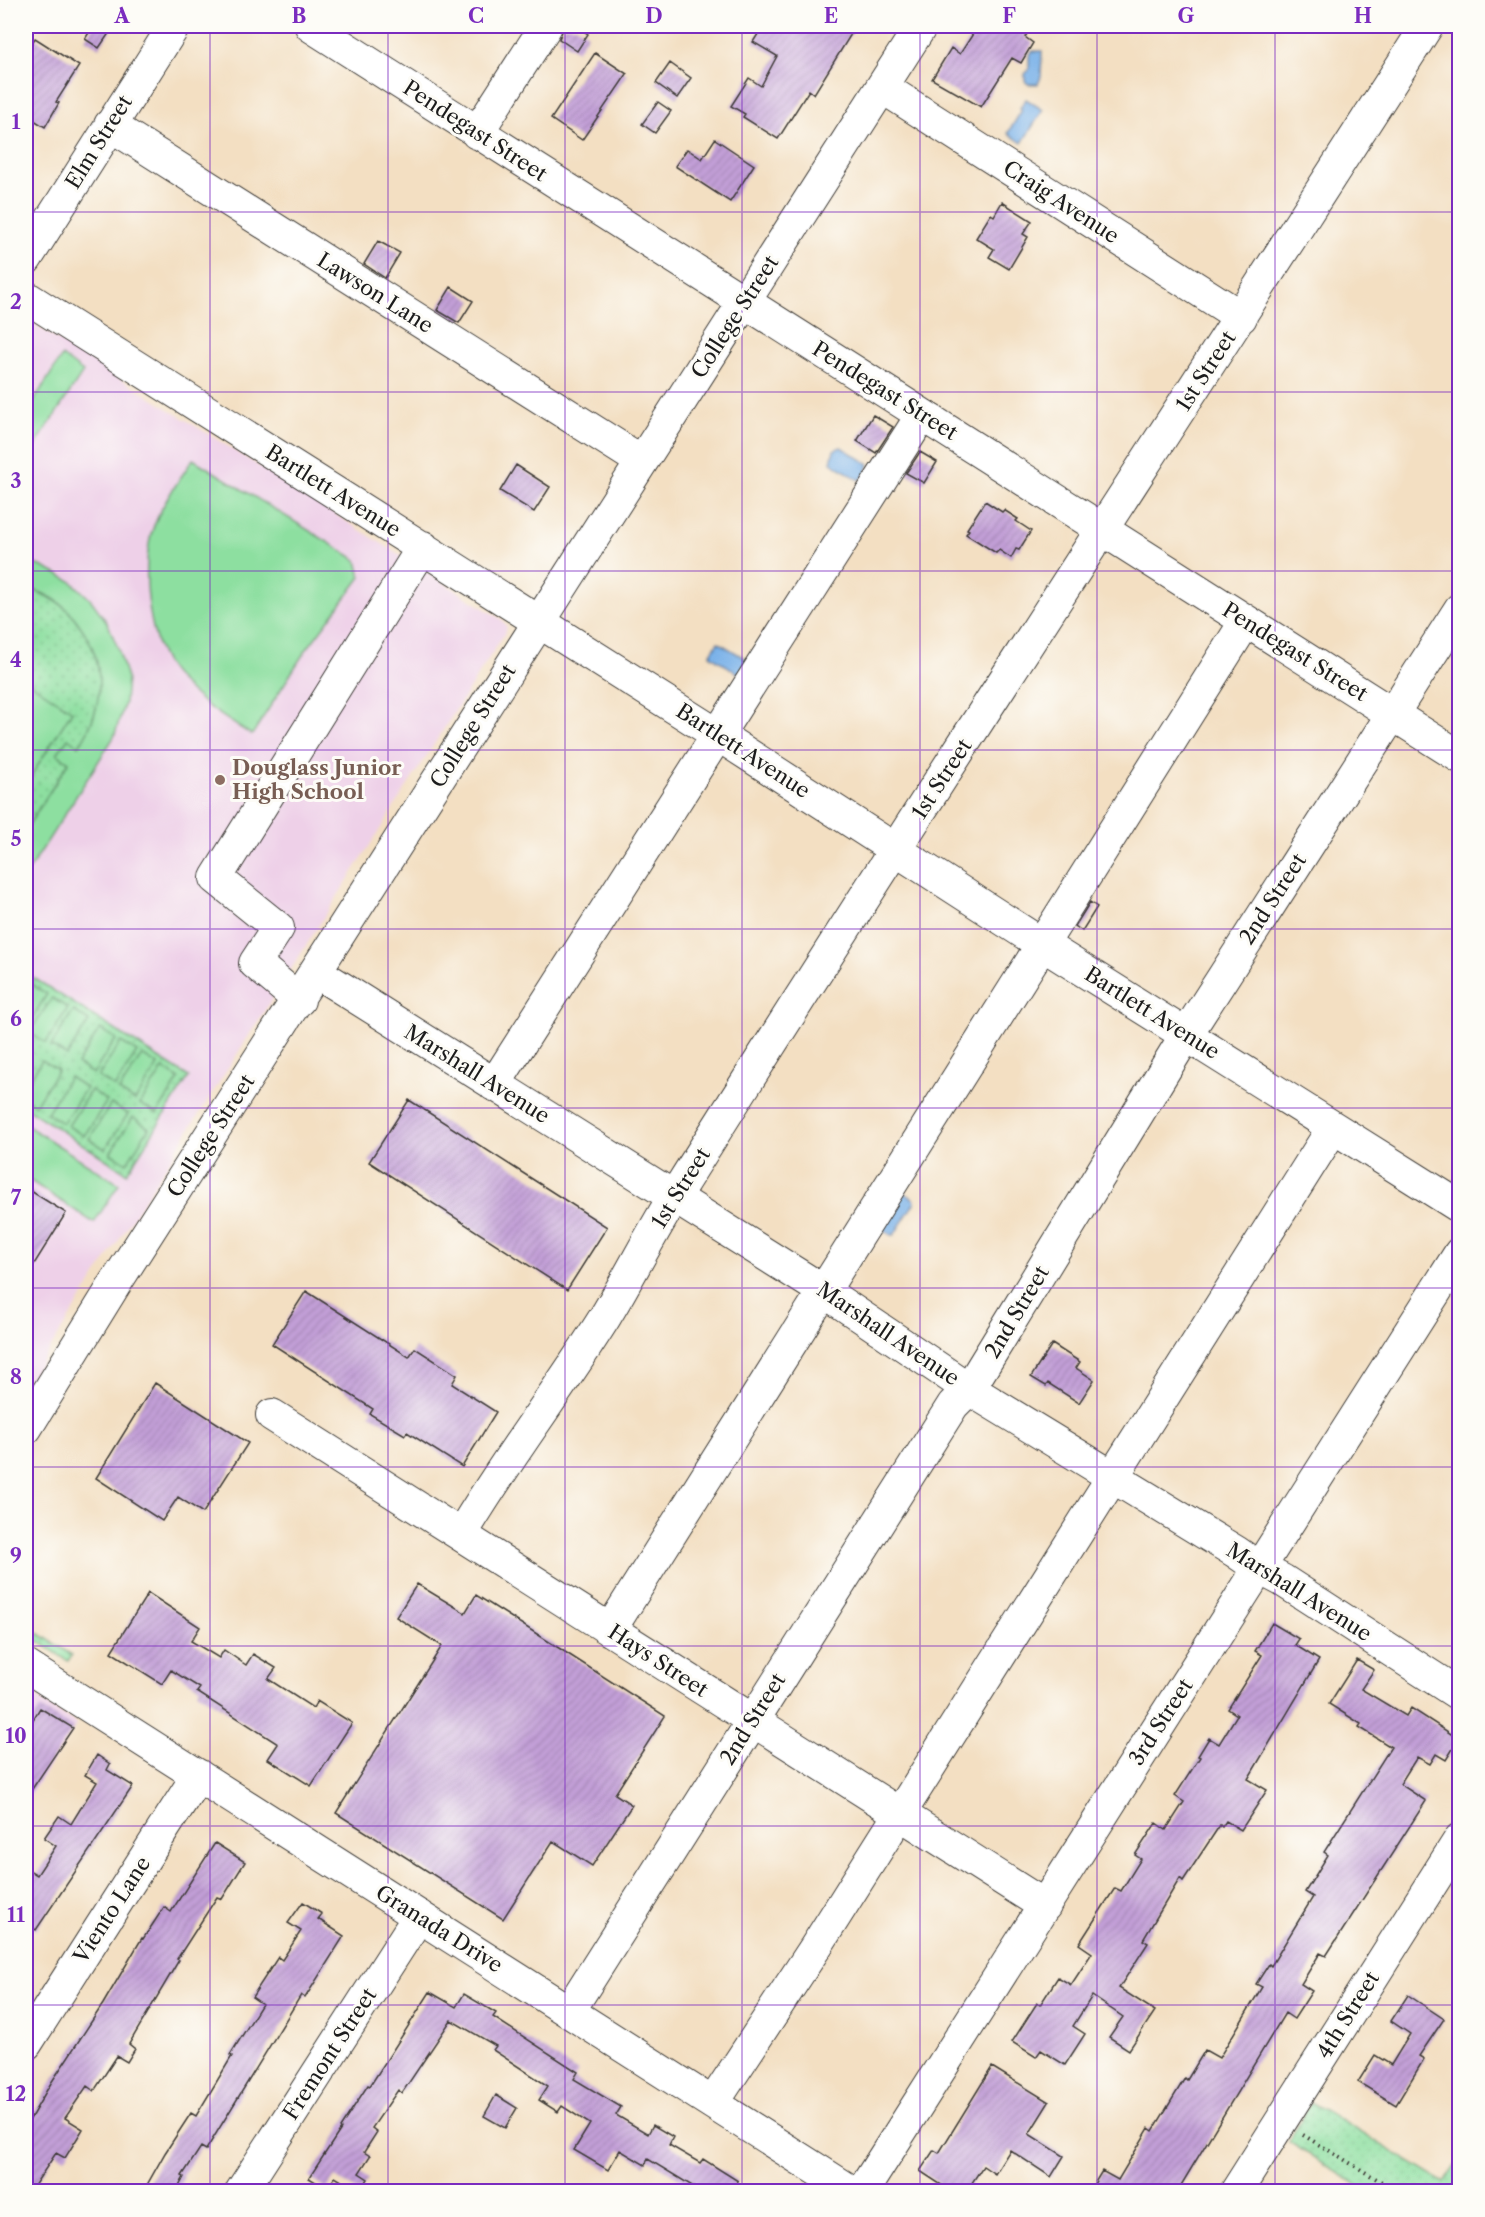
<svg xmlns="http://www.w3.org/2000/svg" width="1485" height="2217" font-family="'Libre Caslon Text',serif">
<defs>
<pattern id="grass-dots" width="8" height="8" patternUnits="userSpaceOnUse" patternTransform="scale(1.5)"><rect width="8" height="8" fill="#8ddfa0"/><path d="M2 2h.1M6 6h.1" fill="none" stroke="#79bf89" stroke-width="1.8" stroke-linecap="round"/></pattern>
<pattern id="building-hatch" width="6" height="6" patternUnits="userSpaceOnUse" patternTransform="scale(1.5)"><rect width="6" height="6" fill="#c29fd7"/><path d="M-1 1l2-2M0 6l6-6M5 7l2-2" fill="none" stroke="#a688b8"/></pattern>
</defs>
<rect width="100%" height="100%" fill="#fdfcf7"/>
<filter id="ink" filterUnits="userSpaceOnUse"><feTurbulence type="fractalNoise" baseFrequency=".0167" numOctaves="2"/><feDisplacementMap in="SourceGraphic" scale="12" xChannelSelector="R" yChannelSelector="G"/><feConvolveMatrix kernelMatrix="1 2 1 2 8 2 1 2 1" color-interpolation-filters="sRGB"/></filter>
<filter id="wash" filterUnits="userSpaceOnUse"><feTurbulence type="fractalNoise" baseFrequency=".008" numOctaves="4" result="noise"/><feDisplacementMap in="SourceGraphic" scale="24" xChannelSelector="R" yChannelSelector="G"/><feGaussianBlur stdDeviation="1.35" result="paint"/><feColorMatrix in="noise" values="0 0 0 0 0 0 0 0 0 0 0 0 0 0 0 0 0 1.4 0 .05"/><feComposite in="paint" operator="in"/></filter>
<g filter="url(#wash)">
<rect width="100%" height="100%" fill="#f3dfc2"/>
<path fill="#eed0e8" d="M 26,319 L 501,619 L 507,627 L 506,631 L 26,1386 Z
M 26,1691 L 77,1724 L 26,1801 Z"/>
<path fill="url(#grass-dots)" stroke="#547e5e" stroke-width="1.5" d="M 26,587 C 43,594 60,601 73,615 C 101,645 107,689 90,726 C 88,732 84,742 79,746 C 74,750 63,751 57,754 L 69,762 L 26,829 Z
M 26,973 L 189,1077 L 127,1173 L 26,1108 Z
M 26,1625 L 72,1655 L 68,1661 L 26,1633 Z
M 1311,2102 L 1444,2183 L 1459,2160 L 1459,2191 L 1367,2191 L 1289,2142 Z"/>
<path fill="#8ddfa0" stroke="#547e5e" stroke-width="1.5" d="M 62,356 L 83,372 L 26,460 L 26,413 Z
M 193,459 L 357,560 L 361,577 L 304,653 L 252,735 C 224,718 194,699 173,673 C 149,644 143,580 149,544 C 153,516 177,483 193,459 Z
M 26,562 L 41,566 L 71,581 L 91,600 L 107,622 L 118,648 L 127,678 L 125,702 L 114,737 L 26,875 L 26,829 L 69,762 L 57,754 L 68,738 L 79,746 C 104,709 107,664 81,627 C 73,615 61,602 48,596 C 41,592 33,590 26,587 Z
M 26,680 L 72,711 L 26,784 Z
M 31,984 L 47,994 L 26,1028 L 26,993 Z
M 52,998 L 68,1008 L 46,1043 L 29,1033 Z
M 73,1011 L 89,1021 L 67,1056 L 51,1046 Z
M 100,1029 L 116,1039 L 93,1074 L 77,1064 Z
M 121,1042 L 137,1052 L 115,1087 L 98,1077 Z
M 142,1055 L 158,1065 L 135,1101 L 119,1091 Z
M 42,1060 L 58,1070 L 35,1105 L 26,1099 L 26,1085 Z
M 163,1069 L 179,1079 L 157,1114 L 140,1104 Z
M 69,1077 L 86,1088 L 63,1123 L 47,1113 Z
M 91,1090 L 107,1101 L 84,1136 L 68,1126 Z
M 111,1104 L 128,1114 L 105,1149 L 89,1139 Z
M 133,1117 L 149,1128 L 127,1163 L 110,1153 Z
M 26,1125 L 119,1184 L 94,1223 L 26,1178 Z"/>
<path fill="#78b0e8" stroke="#4a6682" stroke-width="1.5" d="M 1032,51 L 1042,51 L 1041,77 L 1038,84 L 1028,84 L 1025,81 L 1025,74 L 1029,70 L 1029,57 Z
M 1026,99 L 1043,110 L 1022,143 L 1008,133 L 1022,110 L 1020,108 Z
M 841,447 L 869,464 L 866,475 L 859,480 L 831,462 L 834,450 Z
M 718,642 L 748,660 L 739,674 L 710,655 Z
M 902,1191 L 914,1199 L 915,1202 L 894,1235 L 891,1235 L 879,1227 Z"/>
<g id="blocks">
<path fill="url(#building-hatch)" d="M 93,26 L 114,26 L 99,48 L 85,39 Z
M 564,26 L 576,26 L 588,34 L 577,51 L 559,39 Z
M 763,26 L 856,26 L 814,94 L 809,90 L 778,139 L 743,117 L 745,114 L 731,106 L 749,78 L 761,86 L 777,56 L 753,42 Z
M 978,26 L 1014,26 L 1027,34 L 1025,37 L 1033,43 L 1021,63 L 1012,58 L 981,107 L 932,79 L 951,48 L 960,54 Z
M 35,38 L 79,66 L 56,102 L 59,103 L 45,127 L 26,115 L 26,53 Z
M 595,53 L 627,74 L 582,140 L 551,119 Z
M 670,63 L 691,78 L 677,98 L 656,83 Z
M 658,102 L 671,111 L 655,133 L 642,124 Z
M 715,139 L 754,165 L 730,202 L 675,166 L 687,149 L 702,159 Z
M 1002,202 L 1032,221 L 1023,234 L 1028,237 L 1009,269 L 989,257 L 994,249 L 976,238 L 991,214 L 994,216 Z
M 378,241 L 400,253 L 385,278 L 364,264 Z
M 451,287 L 473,301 L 459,323 L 437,310 Z
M 873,415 L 893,427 L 876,453 L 857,441 Z
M 920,452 L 937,462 L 924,483 L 906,473 Z
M 516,465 L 550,487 L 534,512 L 500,491 Z
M 985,501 L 1002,512 L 1004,510 L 1018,519 L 1016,521 L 1031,531 L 1019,550 L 1016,549 L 1011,558 L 999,550 L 996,553 L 966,534 L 969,530 L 967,529 Z
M 1090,902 L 1097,907 L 1082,931 L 1075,926 Z
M 409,1100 L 607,1227 L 567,1290 L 369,1162 Z
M 26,1188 L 66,1213 L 26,1277 Z
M 306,1291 L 409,1357 L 415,1348 L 457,1375 L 452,1384 L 496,1412 L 462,1467 L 407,1432 L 405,1435 L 370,1414 L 373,1409 L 272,1344 Z
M 1052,1344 L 1080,1362 L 1076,1368 L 1094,1380 L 1079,1403 L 1048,1383 L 1046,1386 L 1031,1377 Z
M 155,1383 L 248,1443 L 203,1513 L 178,1497 L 162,1521 L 96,1478 Z
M 417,1584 L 465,1613 L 476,1595 L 665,1716 L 615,1794 L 632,1805 L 592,1866 L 553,1841 L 503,1919 L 336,1813 L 442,1646 L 396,1617 Z
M 148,1593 L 200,1627 L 191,1641 L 219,1658 L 224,1650 L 246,1665 L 253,1654 L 276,1668 L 268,1679 L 313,1708 L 317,1701 L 352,1723 L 311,1786 L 268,1759 L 278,1744 L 197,1692 L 200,1688 L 171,1670 L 162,1684 L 111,1652 Z
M 1272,1623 L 1299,1639 L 1295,1645 L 1319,1660 L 1248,1779 L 1267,1790 L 1241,1830 L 1226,1821 L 1222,1827 L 1220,1825 L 1183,1881 L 1180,1878 L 1143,1940 L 1148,1943 L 1119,1988 L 1155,2011 L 1129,2050 L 1109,2037 L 1123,2017 L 1092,1996 L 1073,2026 L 1085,2034 L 1065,2065 L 1041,2050 L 1036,2057 L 1012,2042 L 1037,2003 L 1040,2005 L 1058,1977 L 1071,1985 L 1092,1953 L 1079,1944 L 1115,1888 L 1121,1891 L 1141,1859 L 1135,1855 L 1156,1823 L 1166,1830 L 1184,1802 L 1175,1796 L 1200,1757 L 1198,1756 L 1209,1738 L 1219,1744 L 1237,1715 L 1228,1709 L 1262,1655 L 1255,1651 Z
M 1357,1660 L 1374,1670 L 1361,1689 L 1406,1716 L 1411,1708 L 1459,1739 L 1446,1760 L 1436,1754 L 1430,1764 L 1417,1757 L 1400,1784 L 1426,1801 L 1326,1956 L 1320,1953 L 1301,1984 L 1312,1991 L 1294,2019 L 1285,2013 L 1177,2192 L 1106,2192 L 1094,2184 L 1102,2171 L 1118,2180 L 1149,2128 L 1153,2131 L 1185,2078 L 1187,2080 L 1205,2050 L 1219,2058 L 1262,1987 L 1256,1984 L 1269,1964 L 1271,1966 L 1313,1897 L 1305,1892 L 1328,1855 L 1324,1852 L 1391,1747 L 1359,1727 L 1361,1724 L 1329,1704 Z
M 40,1708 L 73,1728 L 26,1798 L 26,1731 Z
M 97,1755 L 110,1764 L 107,1770 L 133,1786 L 36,1930 L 26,1923 L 26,1868 L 37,1875 L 56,1846 L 44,1838 L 59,1816 L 71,1824 L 97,1782 L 85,1775 Z
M 215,1843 L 245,1862 L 222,1899 L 217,1897 L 177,1959 L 179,1960 L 129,2044 L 135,2049 L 127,2062 L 117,2056 L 94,2091 L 87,2086 L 65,2118 L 83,2129 L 65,2158 L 56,2153 L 30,2192 L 26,2192 L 26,2126 L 51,2083 L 103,2004 L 142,1938 L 143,1939 L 164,1907 L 171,1912 Z
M 303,1902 L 322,1914 L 318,1919 L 344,1936 L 305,1998 L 301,1995 L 206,2150 L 201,2147 L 182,2176 L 184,2177 L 176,2192 L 143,2192 L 165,2153 L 191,2113 L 196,2116 L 232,2056 L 230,2055 L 262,2004 L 252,1997 L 278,1957 L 282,1960 L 301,1931 L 288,1923 Z
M 430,1992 L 456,2007 L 464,1994 L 496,2013 L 493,2017 L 578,2072 L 574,2079 L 621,2107 L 616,2115 L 648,2134 L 653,2125 L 673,2137 L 669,2145 L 700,2163 L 703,2159 L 738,2181 L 731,2192 L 702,2192 L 648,2159 L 645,2165 L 620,2150 L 608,2170 L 574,2150 L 590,2124 L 562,2106 L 558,2112 L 539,2100 L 548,2086 L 493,2050 L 496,2046 L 451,2020 L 402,2093 L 398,2090 L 372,2128 L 377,2132 L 364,2152 L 370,2156 L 359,2173 L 368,2179 L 360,2192 L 335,2177 L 327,2189 L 309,2178 L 341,2129 L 340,2128 L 368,2085 L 370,2086 Z
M 1408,1995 L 1444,2019 L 1419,2056 L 1424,2059 L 1396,2105 L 1358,2082 L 1375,2055 L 1391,2065 L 1410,2034 L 1391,2021 Z
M 992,2067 L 1049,2102 L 1029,2134 L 1064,2156 L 1051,2177 L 1010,2150 L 995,2174 L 983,2166 L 966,2192 L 952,2192 L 920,2171 L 934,2150 L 939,2153 Z
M 496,2095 L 517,2108 L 505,2128 L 484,2116 Z"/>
</g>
</g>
<g filter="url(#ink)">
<use href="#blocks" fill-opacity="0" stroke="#3c3935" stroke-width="1.5"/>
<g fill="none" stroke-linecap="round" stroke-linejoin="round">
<g stroke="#3c3935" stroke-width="34">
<path id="minor" d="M 311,26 L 1460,757
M 882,87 L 1241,317
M 110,125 L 641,461
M 477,133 L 546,26
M 26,259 L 174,26
M 26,297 L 718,735 L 1043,945 L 1460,1207
M 316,972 L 822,1290 L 969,1389 L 1236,1552 L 1259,1568 L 1282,1580 L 1460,1695
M 299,1000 L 255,963 L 278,928 L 216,878 L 423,547
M 494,1085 L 922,415
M 272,1415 L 1045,1906
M 26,1428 L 115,1284 L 921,26
M 461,1535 C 505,1460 559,1391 605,1317 C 630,1276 651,1233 677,1192 C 923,801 1178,415 1427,26
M 610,1630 C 820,1293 1035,958 1246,621
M 26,1666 L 852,2192
M 569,2011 L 953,1405 L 969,1389 L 1186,1035 L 1460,609
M 26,2044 L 198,1775
M 713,2103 L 815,1948 L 1333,1128
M 241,2192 L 419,1916
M 862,2192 L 1460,1253
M 1236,2192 L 1460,1839"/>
</g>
<path stroke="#3c3935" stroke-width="4" stroke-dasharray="1.5 4.5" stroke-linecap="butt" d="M 1303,2135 L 1380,2181 L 1404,2192"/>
<use href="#minor" stroke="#fff" stroke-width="32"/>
</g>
</g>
<path fill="none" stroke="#7b2cbf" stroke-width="1.5" stroke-opacity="0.55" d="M 210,26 L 210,2192M 388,26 L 388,2192M 565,26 L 565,2192M 742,26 L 742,2192M 920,26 L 920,2192M 1097,26 L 1097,2192M 1275,26 L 1275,2192M 26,212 L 1460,212M 26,392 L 1460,392M 26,571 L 1460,571M 26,750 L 1460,750M 26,929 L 1460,929M 26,1108 L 1460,1108M 26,1288 L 1460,1288M 26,1467 L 1460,1467M 26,1646 L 1460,1646M 26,1826 L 1460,1826M 26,2005 L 1460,2005"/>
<circle fill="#8d6e63" stroke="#fdfcf7" stroke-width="2" cx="220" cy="780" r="6"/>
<g text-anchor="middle" stroke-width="6" stroke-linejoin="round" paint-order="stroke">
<g font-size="21" fill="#1c1c1c" stroke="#fdfcf7">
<text transform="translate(475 131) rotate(33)" y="7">Pendegast Street</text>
<text transform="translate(99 142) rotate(-58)" y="7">Elm Street</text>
<text transform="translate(1061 202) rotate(33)" y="7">Craig Avenue</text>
<text transform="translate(375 293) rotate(32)" y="7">Lawson Lane</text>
<text transform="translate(735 317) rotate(-57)" y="7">College Street</text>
<text transform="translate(1206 371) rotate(-57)" y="7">1st Street</text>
<text transform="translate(885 391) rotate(32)" y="7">Pendegast Street</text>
<text transform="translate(333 491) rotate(32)" y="7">Bartlett Avenue</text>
<text transform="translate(1295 652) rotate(32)" y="7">Pendegast Street</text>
<text transform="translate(473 726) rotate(-58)" y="7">College Street</text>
<text transform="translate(743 751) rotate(33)" y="7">Bartlett Avenue</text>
<text transform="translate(942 779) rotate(-57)" y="7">1st Street</text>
<text transform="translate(1273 899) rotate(-57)" y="7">2nd Street</text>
<text transform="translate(1152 1013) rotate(32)" y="7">Bartlett Avenue</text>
<text transform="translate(477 1074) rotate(32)" y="7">Marshall Avenue</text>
<text transform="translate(211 1136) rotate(-57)" y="7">College Street</text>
<text transform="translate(681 1188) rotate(-58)" y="7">1st Street</text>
<text transform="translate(1017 1312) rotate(-59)" y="7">2nd Street</text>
<text transform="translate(888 1334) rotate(34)" y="7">Marshall Avenue</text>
<text transform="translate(1299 1592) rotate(32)" y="7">Marshall Avenue</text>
<text transform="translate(658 1661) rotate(33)" y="7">Hays Street</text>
<text transform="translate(753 1719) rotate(-58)" y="7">2nd Street</text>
<text transform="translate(1161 1722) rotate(-57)" y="7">3rd Street</text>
<text transform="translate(112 1910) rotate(-57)" y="7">Viento Lane</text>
<text transform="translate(439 1929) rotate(32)" y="7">Granada Drive</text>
<text transform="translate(1348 2015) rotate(-58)" y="7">4th Street</text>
<text transform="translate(330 2054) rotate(-57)" y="7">Fremont Street</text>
</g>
<g font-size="21" font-weight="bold" fill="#785e54" stroke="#fdfcf7" text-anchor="start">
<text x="232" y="775">Douglass Junior<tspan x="232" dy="24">High School</tspan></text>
</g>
</g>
<rect width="1485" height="2217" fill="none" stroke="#fdfcf7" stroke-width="66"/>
<rect x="33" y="33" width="1419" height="2151" fill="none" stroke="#7b2cbf" stroke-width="2"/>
<g font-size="20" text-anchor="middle" font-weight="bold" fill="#7b2cbf">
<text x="122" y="23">A</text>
<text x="299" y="23">B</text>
<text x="476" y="23">C</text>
<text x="654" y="23">D</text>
<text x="831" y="23">E</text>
<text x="1009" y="23">F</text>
<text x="1186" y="23">G</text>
<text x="1363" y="23">H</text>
<text x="16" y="129">1</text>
<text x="16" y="309">2</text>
<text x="16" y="488">3</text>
<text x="16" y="667">4</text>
<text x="16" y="846">5</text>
<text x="16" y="1026">6</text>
<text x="16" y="1205">7</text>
<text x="16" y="1384">8</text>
<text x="16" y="1563">9</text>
<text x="16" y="1743">10</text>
<text x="16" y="1922">11</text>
<text x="16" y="2101">12</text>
</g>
</svg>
